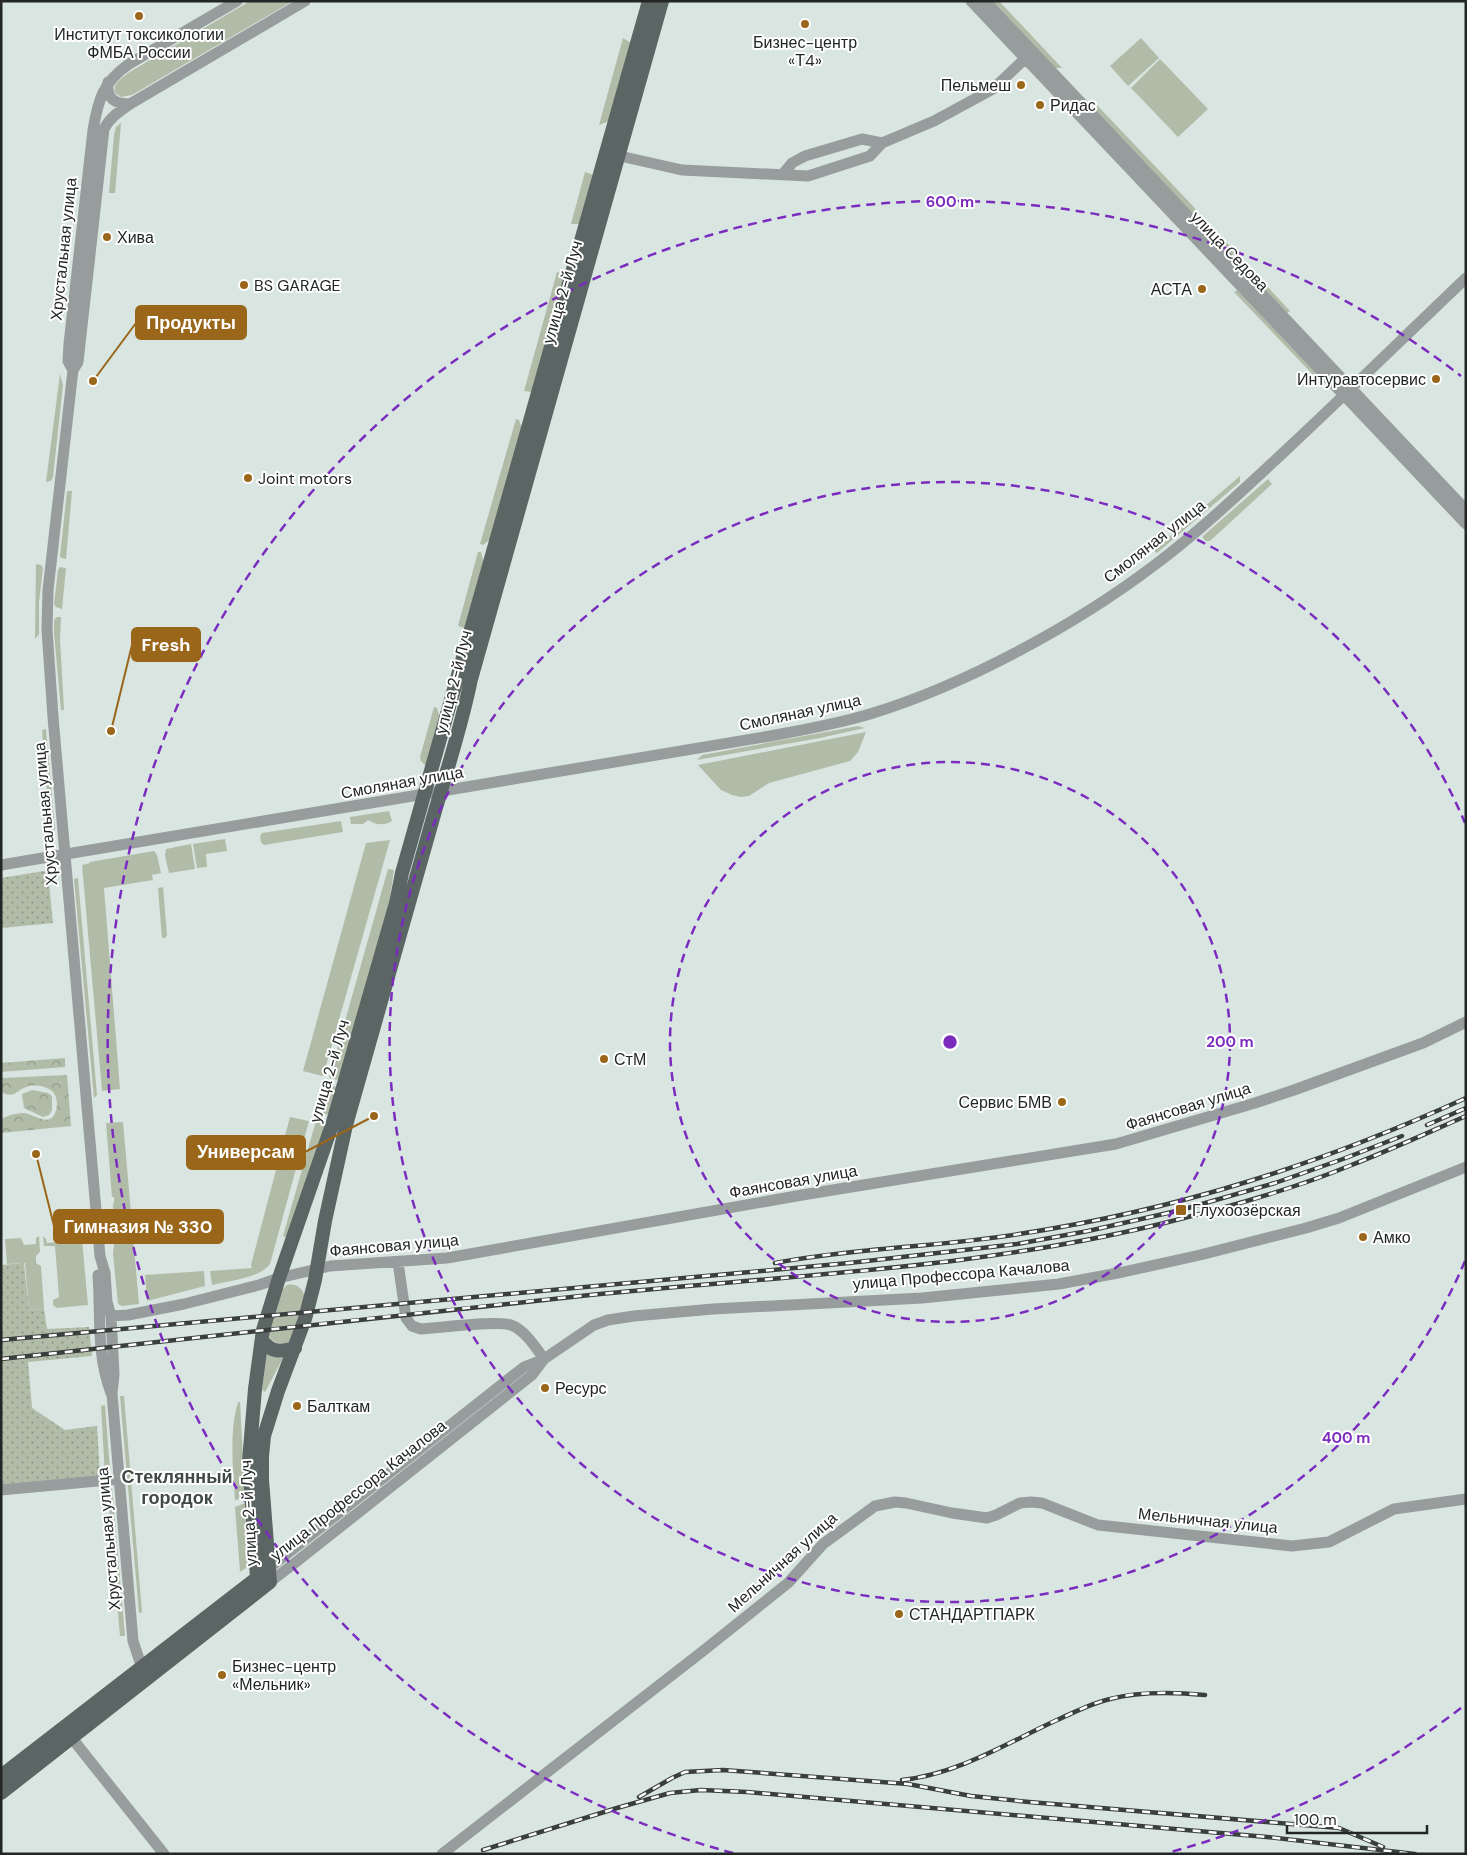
<svg xmlns="http://www.w3.org/2000/svg" width="1467" height="1855" font-family="'DM Sans',sans-serif">
<defs>
<pattern id="forest-crowns" width="20" height="18" patternUnits="userSpaceOnUse" patternTransform="scale(1.25)"><rect width="20" height="18" fill="#b1bca8"/><path d="M2 6a3 3 0 1 1 6 0M12 15a3 3 0 1 1 6 0" fill="none" stroke="#909989"/></pattern>
<pattern id="park-dots" width="8" height="8" patternUnits="userSpaceOnUse" patternTransform="scale(1.25)"><rect width="8" height="8" fill="#b1bca8"/><path d="M2 2h.1M6 6h.1" fill="none" stroke="#909989" stroke-width="1.8" stroke-linecap="round"/></pattern>
</defs>
<rect width="100%" height="100%" fill="#d8e5e0"/>
<path fill="#b1bca8" d="M 250,1 L 293,1 L 132,95 L 121,97 L 115,93 C 112,84 121,79 128,73 Z
M 991,1 L 999,1 L 1062,68 L 1055,68 Z
M 623,38 L 631,43 L 609,121 L 599,125 Z
M 1141,38 L 1159,58 L 1128,86 L 1110,66 Z
M 1160,59 L 1208,109 L 1178,137 L 1131,88 Z
M 1094,102 L 1192,205 L 1198,212 L 1192,212 L 1090,106 Z
M 121,123 L 115,193 L 109,193 L 114,135 L 116,127 Z
M 585,172 L 593,175 L 579,224 L 571,224 Z
M 1226,242 L 1290,311 L 1287,313 L 1225,247 Z
M 557,272 L 565,275 L 532,392 L 524,391 Z
M 1237,290 L 1321,379 L 1319,381 L 1234,292 Z
M 60,374 L 63,385 L 53,477 L 51,481 L 46,482 Z
M 516,419 L 519,420 L 522,429 L 491,539 L 483,545 L 480,544 Z
M 1240,476 L 1240,482 L 1157,553 L 1155,552 L 1155,549 Z
M 1268,479 L 1272,484 L 1210,541 L 1206,541 L 1203,538 L 1203,536 Z
M 67,491 L 72,491 L 66,559 L 61,558 L 60,556 Z
M 478,552 L 481,552 L 484,563 L 465,628 L 458,626 Z
M 36,564 L 41,565 L 43,568 L 39,602 L 39,634 L 35,639 Z
M 60,567 L 66,568 L 62,609 L 56,607 L 54,604 L 58,570 Z
M 57,617 L 61,617 L 60,640 L 64,710 L 61,710 L 54,633 L 54,620 Z
M 434,707 L 437,708 L 440,718 L 426,766 L 421,761 L 420,757 Z
M 858,726 L 865,728 L 820,738 L 697,760 L 702,755 Z
M 46,729 L 55,830 L 50,831 L 42,730 Z
M 866,732 L 858,752 L 850,761 L 769,783 L 749,796 L 741,797 L 732,795 L 721,790 L 698,765 Z
M 389,811 L 392,821 C 384,826 376,825 368,820 L 363,824 L 351,824 L 350,817 Z
M 341,821 L 343,832 L 264,845 L 261,842 L 260,836 L 262,833 Z
M 225,839 L 227,851 L 206,854 L 207,867 L 197,868 L 193,844 Z
M 390,840 L 323,1076 L 303,1071 L 366,843 Z
M 191,844 L 195,869 L 169,873 L 165,856 L 166,849 Z
M 154,851 L 157,855 L 161,873 L 152,875 L 153,880 L 104,888 L 120,1089 L 102,1091 L 82,865 L 90,863 L 90,862 Z
M 388,869 L 394,870 L 389,904 L 339,1080 L 329,1078 Z
M 78,878 L 97,1095 L 94,1098 L 74,879 Z
M 163,887 L 167,935 L 165,938 L 162,938 L 158,888 Z
M 327,1085 L 337,1087 L 329,1115 L 319,1112 Z
M 290,1117 L 309,1121 L 270,1264 C 260,1278 229,1281 212,1285 L 210,1271 L 252,1268 L 251,1265 Z
M 316,1121 L 326,1124 L 288,1238 L 283,1236 Z
M 123,1122 L 139,1304 L 122,1306 L 118,1304 L 113,1254 L 115,1236 L 113,1204 L 114,1203 L 114,1197 L 112,1197 L 106,1123 Z
M 39,1236 L 40,1252 L 36,1256 L 36,1263 L 41,1266 L 44,1309 L 29,1310 L 25,1263 L 7,1264 L 5,1239 L 21,1238 L 24,1245 L 36,1244 L 36,1238 Z
M 43,1236 L 46,1239 L 47,1243 L 82,1240 L 88,1305 L 57,1308 L 53,1305 L 53,1300 L 59,1297 L 55,1246 L 44,1246 Z
M 204,1271 L 205,1286 L 147,1301 L 145,1275 Z
M 287,1285 C 297,1283 304,1289 305,1299 C 301,1309 297,1332 292,1339 C 286,1347 275,1344 270,1338 L 269,1330 L 282,1290 Z
M 267,1354 L 283,1358 L 265,1392 L 262,1390 Z
M 120,1396 L 124,1396 L 142,1612 L 139,1613 Z
M 238,1402 L 240,1402 L 245,1498 L 235,1500 C 233,1468 229,1433 238,1402 Z
M 105,1405 L 110,1470 L 110,1473 L 105,1476 L 101,1406 Z
M 107,1484 L 112,1489 L 125,1636 L 120,1636 Z
M 245,1503 L 249,1566 L 240,1572 L 235,1507 Z"/>
<path fill="url(#forest-crowns)" d="M 65,1058 L 65,1067 L 1,1072 L 1,1063 Z
M 67,1075 L 71,1126 L 1,1133 L 1,1119 C 8,1115 16,1113 24,1113 C 36,1115 54,1131 57,1105 C 57,1100 56,1095 52,1091 C 46,1086 33,1084 26,1087 C 15,1091 15,1099 1,1092 L 1,1078 Z
M 32,1090 L 48,1093 L 52,1096 L 52,1110 L 49,1115 L 43,1117 L 24,1108 L 22,1094 Z"/>
<path fill="url(#park-dots)" d="M 44,871 L 48,873 L 53,923 L 1,928 L 1,878 Z
M 24,1263 L 29,1310 L 44,1309 L 47,1329 L 89,1327 L 92,1356 L 28,1362 L 32,1408 L 65,1430 L 97,1426 L 100,1476 L 1,1485 L 1,1265 Z"/>
<g fill="none" stroke-linecap="round" stroke-linejoin="round">
<path stroke="#979d9d" stroke-width="11" d="M 971,1 L 1466,524
M 985,1 L 1466,510
M 108,82 C 106,99 115,104 130,104
M 611,154 L 682,170 L 808,176 L 870,156 L 882,143 L 934,121 L 993,89 L 1030,54
M 783,174 L 792,163 L 805,156 L 862,139 L 882,143
M 73,370 L 68,361 L 69,344 L 93,130 C 98,100 103,82 129,64 L 237,1
M 1,865 L 770,736 C 803,730 837,724 870,714 C 965,685 1076,625 1156,564 C 1201,530 1242,491 1284,452 C 1345,395 1405,336 1466,278
M 398,1262 L 406,1318 L 412,1326 L 421,1329 C 440,1328 496,1320 511,1325 C 525,1330 536,1348 544,1359
M 98,1275 C 101,1317 96,1353 111,1393
M 111,1316 L 128,1315 L 184,1304 L 259,1285 L 279,1278 L 330,1266 L 447,1258 L 802,1195 L 1116,1144 L 1255,1103 L 1294,1090 L 1423,1043 L 1466,1022
M 1,1490 L 119,1479
M 264,1572 L 524,1367 L 544,1359 L 594,1325 L 608,1320 L 634,1316 L 713,1309 L 922,1298 L 1059,1284 L 1123,1272 L 1200,1255 L 1306,1228 L 1339,1218 L 1466,1167
M 264,1580 L 270,1582 L 296,1562 L 532,1375 L 544,1359
M 144,1674 L 133,1641 L 112,1394 L 114,1374 L 111,1316 L 107,1302 L 105,1273 L 100,1256 L 53,717 L 47,630 L 48,590 L 73,370 L 78,362 L 104,129 C 110,117 120,111 130,104 L 305,1
M 67,1732 L 164,1854
M 442,1854 L 703,1651 L 788,1583 L 823,1544 L 875,1506 L 895,1502 L 906,1503 L 952,1513 L 987,1518 L 996,1515 L 1020,1503 L 1031,1502 L 1042,1503 L 1098,1525 L 1292,1546 L 1329,1542 L 1394,1509 L 1466,1499"/>
<path stroke="#5a6564" stroke-width="14" d="M 262,1340 C 271,1353 281,1352 295,1348
M 1,1776 L 257,1578 L 249,1461 L 255,1389 L 263,1330 L 279,1278 L 333,1122 L 396,903 L 402,873 L 649,1
M 1,1793 L 270,1582 L 262,1480 L 262,1456 L 264,1436 L 278,1391 L 305,1319 L 315,1280 L 325,1221 L 346,1125 L 435,811 C 448,767 462,724 471,679 L 662,1"/>
<g stroke="#393f3d" stroke-width="4.5">
<path id="rail" d="M 1427,1125 L 1466,1108
M 775,1263 C 855,1248 938,1247 1019,1234 C 1177,1210 1321,1164 1466,1098
M 1,1340 L 849,1263 L 1017,1244 L 1088,1231 L 1181,1210 L 1275,1183 L 1343,1159 L 1402,1136
M 1,1359 C 198,1338 394,1315 590,1295 C 788,1275 990,1269 1184,1218 C 1239,1204 1296,1188 1349,1166 C 1388,1151 1427,1133 1466,1116
M 902,1780 C 958,1774 1007,1743 1057,1720 C 1075,1712 1092,1703 1110,1699 C 1141,1691 1174,1692 1205,1695
M 639,1797 L 672,1778 L 685,1772 L 723,1770 L 908,1784 L 971,1796 L 1029,1802 L 1339,1828 L 1383,1847
M 483,1850 L 617,1808 L 670,1793 L 701,1790 L 747,1792 L 1267,1837 L 1415,1854"/>
</g>
<use href="#rail" stroke="#fff" stroke-width="2.5" stroke-dasharray="8" stroke-linecap="butt"/>
</g>
<g fill="none" stroke="#7b2cbf" stroke-width="2.5" stroke-dasharray="9 6">
<circle cx="950" cy="1042" r="280"/>
<path d="M1465 1261A560 560 0 1 1 1465 823"/>
<path d="M1461 1708A840 840 0 0 1 1167 1853M733 1853A840 840 0 1 1 1461 376"/>
</g>
<g fill="#99661a" stroke="#fff" stroke-width="2">
<circle cx="139" cy="16" r="5"/>
<circle cx="805" cy="24" r="5"/>
<circle cx="1021" cy="85" r="5"/>
<circle cx="1040" cy="105" r="5"/>
<circle cx="107" cy="237" r="5"/>
<circle cx="244" cy="285" r="5"/>
<circle cx="1202" cy="289" r="5"/>
<circle cx="1436" cy="379" r="5"/>
<circle cx="248" cy="478" r="5"/>
<circle cx="604" cy="1059" r="5"/>
<circle cx="1062" cy="1102" r="5"/>
<rect x="1175" y="1204" width="12" height="12" rx="2.5"/>
<circle cx="1363" cy="1237" r="5"/>
<circle cx="545" cy="1388" r="5"/>
<circle cx="297" cy="1406" r="5"/>
<circle cx="899" cy="1614" r="5"/>
<circle cx="222" cy="1675" r="5"/>
</g>
<g text-anchor="middle" stroke-width="4" stroke-linejoin="round" paint-order="stroke">
<g font-size="16" fill="#222725" stroke="#fff" text-anchor="start">
<text x="139" y="40" text-anchor="middle">Институт токсикологии<tspan x="139" dy="18">ФМБА России</tspan></text>
<text x="805" y="48" text-anchor="middle">Бизнес-центр<tspan x="805" dy="18">«Т4»</tspan></text>
<text x="1011" y="91" text-anchor="end">Пельмеш</text>
<text x="1050" y="111">Ридас</text>
<text x="117" y="243">Хива</text>
<text x="254" y="291">BS GARAGE</text>
<text x="1192" y="295" text-anchor="end">АСТА</text>
<text x="1426" y="385" text-anchor="end">Интуравтосервис</text>
<text x="258" y="484">Joint motors</text>
<text x="614" y="1065">СтМ</text>
<text x="1052" y="1108" text-anchor="end">Сервис БМВ</text>
<text x="1192" y="1216">Глухоозёрская</text>
<text x="1373" y="1243">Амко</text>
<text x="555" y="1394">Ресурс</text>
<text x="307" y="1412">Балткам</text>
<text x="909" y="1620">СТАНДАРТПАРК</text>
<text x="232" y="1672">Бизнес-центр<tspan x="232" dy="18">«Мельник»</tspan></text>
</g>
<g font-size="16" fill="#222725" stroke="#fff">
<text transform="translate(63 249) rotate(-84)" y="6">Хрустальная улица</text>
<text transform="translate(1230 251) rotate(46)" y="6">улица Седова</text>
<text transform="translate(562 292) rotate(-74)" y="6">улица 2-й Луч</text>
<text transform="translate(1154 541) rotate(-38)" y="6">Смоляная улица</text>
<text transform="translate(453 682) rotate(-76)" y="6">улица 2-й Луч</text>
<text transform="translate(800 712) rotate(-12)" y="6">Смоляная улица</text>
<text transform="translate(402 782) rotate(-10)" y="6">Смоляная улица</text>
<text transform="translate(45 814) rotate(-95)" y="6">Хрустальная улица</text>
<text transform="translate(329 1071) rotate(-74)" y="6">улица 2-й Луч</text>
<text transform="translate(1188 1106) rotate(-17)" y="6">Фаянсовая улица</text>
<text transform="translate(793 1181) rotate(-10)" y="6">Фаянсовая улица</text>
<text transform="translate(394 1245) rotate(-5)" y="6">Фаянсовая улица</text>
<text transform="translate(961 1274) rotate(-5)" y="6">улица Профессора Качалова</text>
<text transform="translate(358 1490) rotate(-38)" y="6">улица Профессора Качалова</text>
<text transform="translate(248 1513) rotate(-93)" y="6">улица 2-й Луч</text>
<text transform="translate(1208 1520) rotate(6)" y="6">Мельничная улица</text>
<text transform="translate(108 1539) rotate(-95)" y="6">Хрустальная улица</text>
<text transform="translate(782 1562) rotate(-42)" y="6">Мельничная улица</text>
</g>
<g font-size="18" font-weight="bold" fill="#3f4a46" stroke="#fff">
<text x="177" y="1483">Стеклянный<tspan x="177" dy="21">городок</tspan></text>
</g>
</g>
<circle cx="950" cy="1042" r="8" fill="#7b2cbf" stroke="#fff" stroke-width="2.5"/>
<g font-size="15" text-anchor="middle" font-weight="bold" fill="#7b2cbf" stroke="#fff" stroke-width="4" stroke-linejoin="round" paint-order="stroke">
<text x="950" y="207">600 m</text>
<text x="1230" y="1047">200 m</text>
<text x="1346" y="1443">400 m</text>
</g>
<path fill="none" stroke="#99661a" stroke-width="2" d="M93 381L136 323M111 731L132 645M374 1116L305 1152M36 1154L54 1226"/>
<g fill="#99661a" stroke="#fff" stroke-width="2">
<circle cx="93" cy="381" r="5"/>
<circle cx="111" cy="731" r="5"/>
<circle cx="374" cy="1116" r="5"/>
<circle cx="36" cy="1154" r="5"/>
</g>
<g fill="#99661a" stroke="#99661a" stroke-width="2">
<rect x="136" y="306" width="110" height="33" rx="5"/>
<rect x="132" y="628" width="68" height="33" rx="5"/>
<rect x="187" y="1136" width="118" height="33" rx="5"/>
<rect x="54" y="1210" width="169" height="33" rx="5"/>
</g>
<g font-size="18" text-anchor="middle" font-weight="bold" fill="#fff">
<text x="191" y="329">Продукты</text>
<text x="166" y="651">Fresh</text>
<text x="246" y="1158">Универсам</text>
<text x="138" y="1233">Гимназия № 330</text>
</g>
<rect width="1467" height="1855" fill="none" stroke="#222725" stroke-width="5"/>
<path d="M1287 1825v8h140v-8" fill="none" stroke="#222725" stroke-width="2.5"/>
<text x="1294" y="1825" font-size="15" fill="#222725" stroke="#ffffff" stroke-width="4" paint-order="stroke">100 m</text>
</svg>
